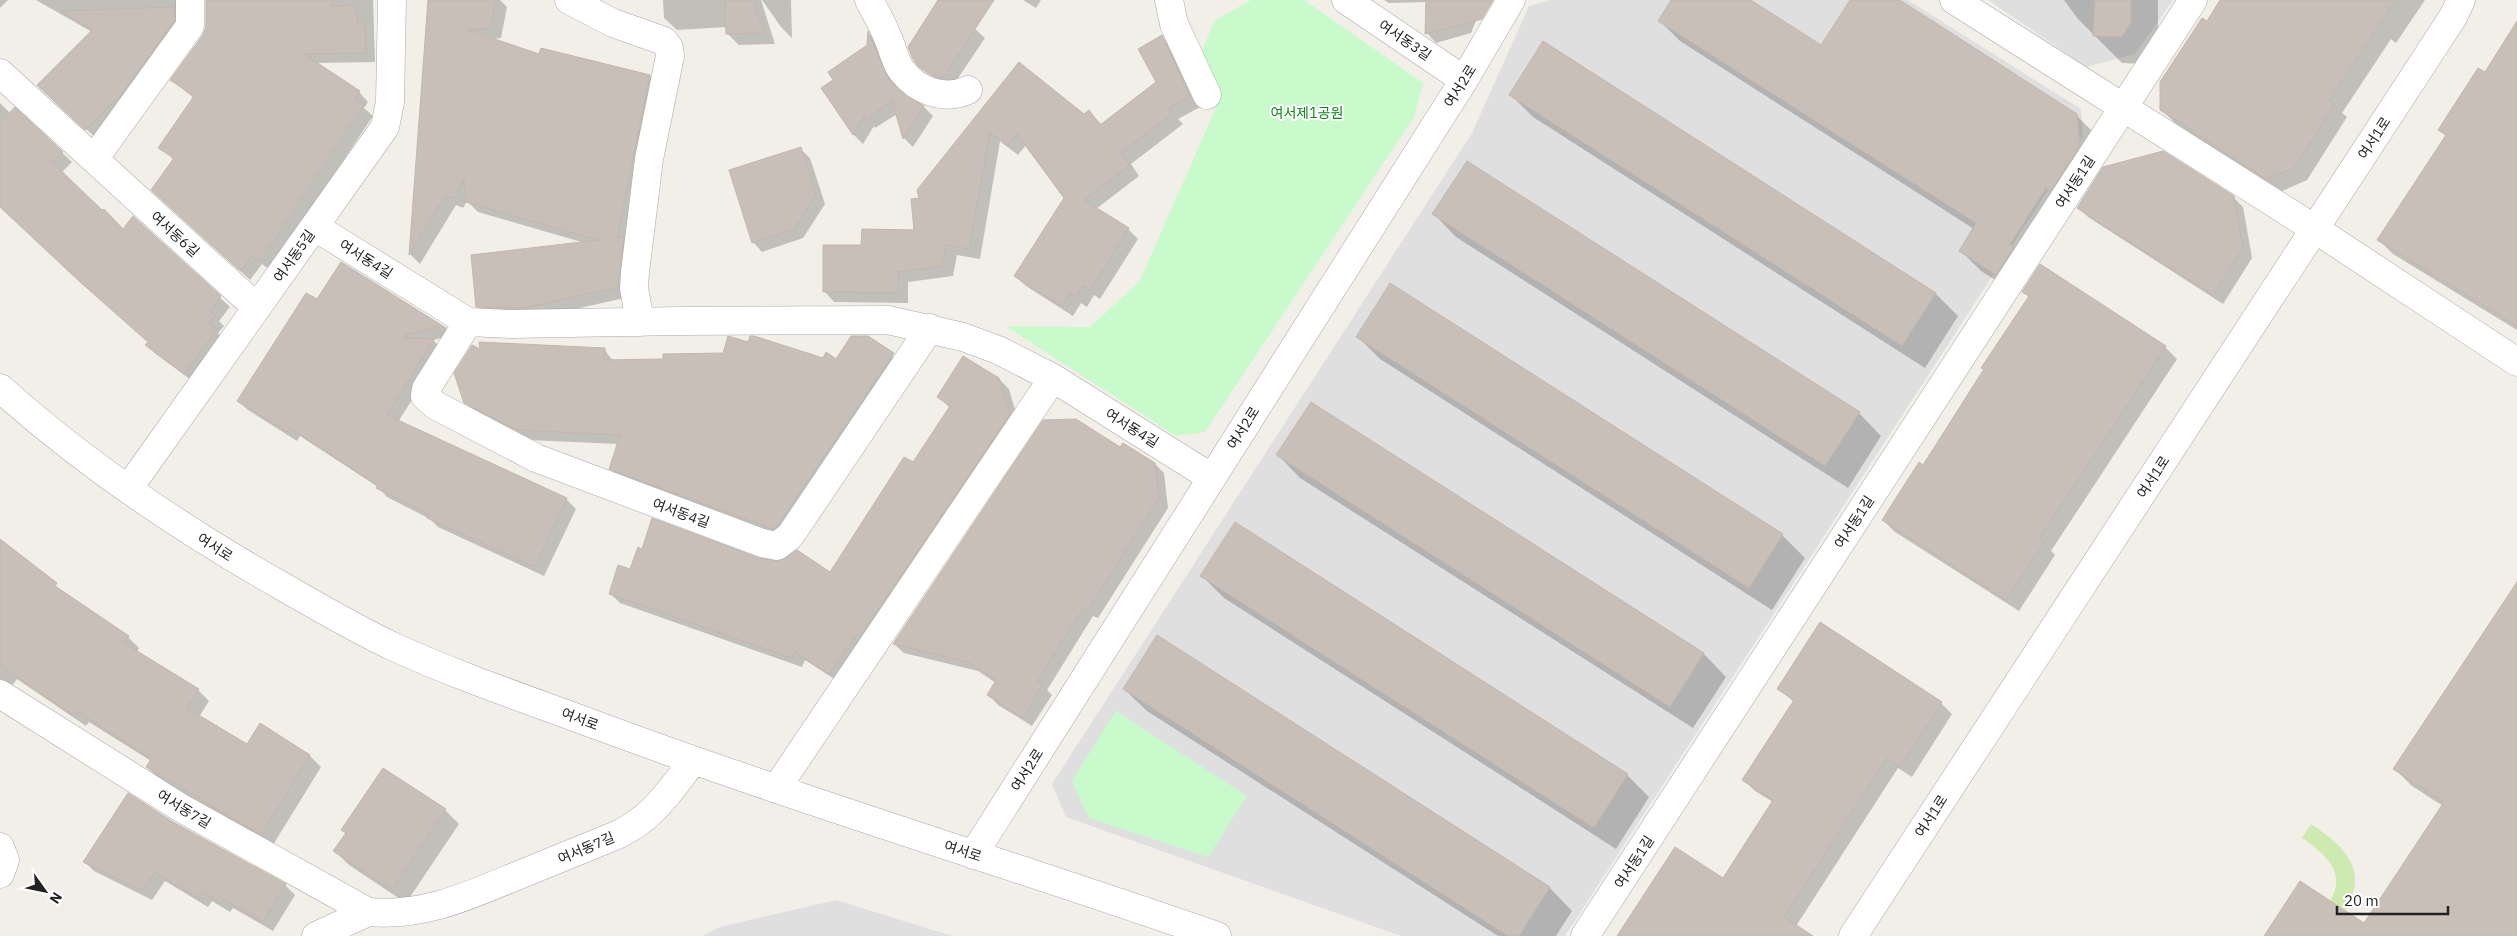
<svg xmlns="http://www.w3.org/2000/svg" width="2517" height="936" font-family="'IBM Plex Sans','Noto Sans KR',sans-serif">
<rect width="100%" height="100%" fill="#f2efe9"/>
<path fill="#e0dfdf" d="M 1551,0 L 1908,0 L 2081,109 L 2083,136 L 1565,936 L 1401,936 L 1066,817 L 1052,784 L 1472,133 L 1529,6 Z
M 1988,0 L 2173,0 L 2135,54 L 2086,67 Z
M 836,900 L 952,936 L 702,936 L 720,927 Z"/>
<path fill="#cdebb0" d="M 2311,824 C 2343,845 2371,870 2345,911 L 2330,901 C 2348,873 2324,853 2302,838 Z"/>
<path fill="#c8facc" d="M 1251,0 L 1304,0 L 1423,83 L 1414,117 L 1205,432 L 1176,436 L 1005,326 L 1090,327 L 1139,282 L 1216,108 L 1202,51 L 1214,21 Z
M 1116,711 L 1247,796 L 1208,857 L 1089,818 L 1072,781 Z"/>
<path fill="#0003" d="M 0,0 L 8,0 L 0,8 Z
M 36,0 L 188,0 L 183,31 L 96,138 L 48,95 L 92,32 Z
M 207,0 L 373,0 L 375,62 L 316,63 L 359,92 L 368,102 L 364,108 L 373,116 L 270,270 L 262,264 L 250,280 L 162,199 L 174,160 L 160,147 L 194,98 L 172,80 L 204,36 L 207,27 Z
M 429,0 L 500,0 L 507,7 L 501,38 L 492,39 L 539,55 L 650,76 L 660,87 L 629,297 L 535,318 L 487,317 L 477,306 L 585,243 L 478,212 L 467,201 L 463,208 L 456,205 L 420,264 L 410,254 Z
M 663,0 L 761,0 L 775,44 L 739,45 L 727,33 L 727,27 L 677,30 L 664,18 Z
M 762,0 L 791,0 L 792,38 L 781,27 Z
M 1023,0 L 1041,0 L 1036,8 Z
M 1384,0 L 1484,0 L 1471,33 L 1436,43 L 1427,33 L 1427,2 L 1389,3 Z
M 1673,0 L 1748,0 L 1822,47 L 1852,0 L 1898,0 L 2076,115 L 2097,136 L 2017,294 L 1981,271 L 1960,250 L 1974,229 L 1680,41 L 1660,21 Z
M 2064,0 L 2158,0 L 2158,49 L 2149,64 L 2122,63 L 2078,19 Z
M 2222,0 L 2425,0 L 2396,43 L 2391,39 L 2342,113 L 2347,117 L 2307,180 L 2280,192 L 2175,123 L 2162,110 L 2207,23 Z
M 2517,24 L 2517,330 L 2393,254 L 2379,240 L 2446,136 L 2440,130 L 2485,74 Z
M 975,29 L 985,38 L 952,87 L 941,84 L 920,66 Z
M 869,34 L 877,42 L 898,90 L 905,97 L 924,107 L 933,116 L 913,147 L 904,138 L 897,114 L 875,128 L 874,126 L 863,144 L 854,135 L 822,88 L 835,80 L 869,46 Z
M 1162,37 L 1172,47 L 1200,107 L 1178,119 L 1183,124 L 1131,164 L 1139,176 L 1096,209 L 1128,229 L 1138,239 L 1100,299 L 1094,295 L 1087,307 L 1081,303 L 1073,316 L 1026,286 L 1015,276 L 1065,198 L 1026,145 L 1018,155 L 1000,141 L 980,259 L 957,255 L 953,276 L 908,282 L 908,303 L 834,302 L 824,291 L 862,246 L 916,231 L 920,199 L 1019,64 L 1084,115 L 1089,111 L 1102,125 L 1158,83 Z
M 1544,43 L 1936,294 L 1958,316 L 1925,368 L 1533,117 L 1511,95 Z
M 0,103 L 10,113 L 15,109 L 72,162 L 61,173 L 123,231 L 133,217 L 230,307 L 219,321 L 224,326 L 218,333 L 225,340 L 194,382 L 156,354 L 147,345 L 149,342 L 0,205 Z
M 800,149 L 810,158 L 825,204 L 803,238 L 762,252 L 753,242 Z
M 2233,197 L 2243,207 L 2252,258 L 2223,304 L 2088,217 L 2078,207 Z
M 1434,214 L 1859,413 L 1881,436 L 1848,488 L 1456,237 Z
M 342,263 L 445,329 L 454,339 L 446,337 L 433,340 L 443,350 L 398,422 L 566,499 L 576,509 L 544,576 L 438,527 L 430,519 L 387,497 L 378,487 L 300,436 L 297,441 L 248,410 L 238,401 L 317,301 Z
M 2040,266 L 2165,347 L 2177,359 L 2051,551 L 2055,555 L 2019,611 L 1895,532 L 1883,520 L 1923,467 L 2029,297 L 2024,292 Z
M 1391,284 L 1782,535 L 1805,558 L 1772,610 L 1380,359 L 1357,336 Z
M 868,337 L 903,364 L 783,538 L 620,478 L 610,468 L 619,444 L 528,440 L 475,412 L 465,402 L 481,352 L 604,349 L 613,361 L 836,361 Z
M 999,379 L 1009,389 L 1019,424 L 839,682 L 805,660 L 802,667 L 620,603 L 610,593 L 631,571 L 643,550 L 759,560 L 830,574 L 913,464 L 950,408 L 938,396 Z
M 1312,404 L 1704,654 L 1726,677 L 1693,728 L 1300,478 L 1278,455 Z
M 1121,448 L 1155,464 L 1164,473 L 1168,508 L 1098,618 L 1093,616 L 1047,690 L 1052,695 L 1032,726 L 998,705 L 989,695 L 996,683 L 978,671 L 904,653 L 894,644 Z
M 0,541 L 67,595 L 128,637 L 139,648 L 137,652 L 198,690 L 209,701 L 199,717 L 247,746 L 310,756 L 321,767 L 273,845 L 158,778 L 147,767 L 151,761 L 89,722 L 86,726 L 17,679 L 9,690 L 0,695 Z
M 1202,576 L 1627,775 L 1649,797 L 1616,849 L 1224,598 Z
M 2517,585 L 2517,936 L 2265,936 L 2364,925 L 2443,806 L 2412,786 L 2395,769 Z
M 1821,624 L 1941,703 L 1952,714 L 1912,777 L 1898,768 L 1796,926 L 1806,936 L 1617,936 L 1723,879 L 1773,802 L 1755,791 L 1744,780 L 1794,702 L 1779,689 Z
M 1158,637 L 1550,888 L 1572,911 L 1556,936 L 1498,936 L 1147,711 L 1124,689 Z
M 445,810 L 459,824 L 406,903 L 349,865 L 335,851 L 347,834 L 343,830 Z
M 173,823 L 285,885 L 295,895 L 273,931 L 233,908 L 230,912 L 212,901 L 208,907 L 165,881 L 152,900 L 94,871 L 85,862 Z"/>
<path fill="#c7bfb8" stroke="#c4b6ab" d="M 206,0 L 332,0 L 332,6 L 356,5 L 357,22 L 365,22 L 366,53 L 304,54 L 360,91 L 355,99 L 364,105 L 260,261 L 252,256 L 240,271 L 151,190 L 174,158 L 158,148 L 194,96 L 170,80 L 203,35 L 206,26 Z
M 428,0 L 496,0 L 490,28 L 468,30 L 489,35 L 489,37 L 539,54 L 541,48 L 650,75 L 617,238 L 624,237 L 618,287 L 524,308 L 476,307 L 471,255 L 598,240 L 466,202 L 464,179 L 453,198 L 445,196 L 409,255 Z
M 725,0 L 753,0 L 764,33 L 726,34 Z
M 938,0 L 994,0 L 943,78 L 931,75 L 919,67 L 913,59 L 908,47 Z
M 1426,0 L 1493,0 L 1482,19 L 1425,34 Z
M 1671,0 L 1751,0 L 1821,45 L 1850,0 L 1900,0 L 2077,114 L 2080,146 L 2050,191 L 2046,188 L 2010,244 L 2014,247 L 1996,275 L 1959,251 L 1976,223 L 1658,21 Z
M 2095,0 L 2131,0 L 2131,22 L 2122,37 L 2093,36 Z
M 2220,0 L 2396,0 L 2329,100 L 2335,104 L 2294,168 L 2266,179 L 2160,110 L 2160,82 L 2202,18 L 2207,21 Z
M 174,7 L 174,21 L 122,94 L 85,130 L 37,85 L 92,30 L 61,11 Z
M 2517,21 L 2517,326 L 2377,240 L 2446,135 L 2438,130 L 2478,68 L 2485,72 Z
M 868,31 L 889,80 L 906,96 L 924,106 L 903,139 L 892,101 L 865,120 L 865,115 L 853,135 L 821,88 L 833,80 L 828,72 L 867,45 Z
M 1162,35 L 1190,96 L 1169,108 L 1173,113 L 1121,153 L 1130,165 L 1084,200 L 1129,228 L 1090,290 L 1083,286 L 1076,297 L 1070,293 L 1062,306 L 1014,276 L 1064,198 L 1017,134 L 1007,146 L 990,132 L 969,249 L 946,245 L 942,266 L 898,272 L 898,293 L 823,292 L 823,245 L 861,245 L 862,229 L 914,230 L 911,199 L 919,198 L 917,190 L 1019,62 L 1084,114 L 1089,110 L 1100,125 L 1156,82 L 1138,49 Z
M 1543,41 L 1936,293 L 1902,346 L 1509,95 Z
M 15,107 L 63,152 L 52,162 L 102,210 L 104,209 L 123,229 L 133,216 L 221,296 L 210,312 L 215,315 L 209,324 L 217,329 L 184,374 L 145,345 L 148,342 L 79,281 L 0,207 L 0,122 Z
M 801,147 L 816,194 L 794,229 L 752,243 L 729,170 Z
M 2163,151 L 2234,196 L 2243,248 L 2213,295 L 2077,208 L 2103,167 Z
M 1467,161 L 1860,412 L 1825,466 L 1432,214 Z
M 341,262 L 446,328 L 442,335 L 439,327 L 404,335 L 405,338 L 434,339 L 387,415 L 567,498 L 535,567 L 427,518 L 428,514 L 376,488 L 378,485 L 290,428 L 287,432 L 237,401 L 306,293 L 317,299 Z
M 2040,264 L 2166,346 L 2039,539 L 2044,542 L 2006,600 L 1882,520 L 1919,462 L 1923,465 L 1984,369 L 1981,368 L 2029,296 L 2022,292 Z
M 1390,283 L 1783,534 L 1749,588 L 1356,337 Z
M 728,336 L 748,342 L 750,336 L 754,336 L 823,358 L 826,352 L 836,359 L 851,336 L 868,336 L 894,353 L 778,525 L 773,529 L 609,469 L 620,435 L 517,430 L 464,403 L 454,373 L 472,345 L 480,349 L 479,342 L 605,348 L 604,360 L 663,359 L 663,354 L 723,353 Z
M 963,356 L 999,378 L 1010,414 L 860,636 L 856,635 L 829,674 L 795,652 L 792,658 L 609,594 L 618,565 L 630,569 L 638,547 L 642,549 L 652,518 L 759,558 L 780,561 L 797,550 L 830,572 L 904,457 L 913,462 L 950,406 L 937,397 Z
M 1311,402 L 1704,653 L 1670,707 L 1276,455 Z
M 1076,419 L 1120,447 L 1123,443 L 1155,463 L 1159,498 L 1088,610 L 1084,607 L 1037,681 L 1043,684 L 1023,718 L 987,695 L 996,680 L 968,662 L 893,644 L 1043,420 Z
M 1235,522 L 1628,774 L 1594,828 L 1200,576 Z
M 0,539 L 57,583 L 55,586 L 129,636 L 124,643 L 199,689 L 187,708 L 247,744 L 260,723 L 310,755 L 261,835 L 146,767 L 151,759 L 77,711 L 74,716 L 0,665 Z
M 2517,582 L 2517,936 L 2264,936 L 2300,881 L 2364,923 L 2444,802 L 2393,769 Z
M 1820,622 L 1942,702 L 1900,767 L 1887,758 L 1784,917 L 1813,936 L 1617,936 L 1675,847 L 1723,878 L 1773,800 L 1742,780 L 1794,700 L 1777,689 Z
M 1157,635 L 1550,887 L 1519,936 L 1508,936 L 1123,689 Z
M 383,768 L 446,809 L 392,890 L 333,851 L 346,833 L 341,830 Z
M 128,793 L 173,822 L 286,884 L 263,922 L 223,899 L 220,903 L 202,892 L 198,898 L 155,872 L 142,891 L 83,862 Z"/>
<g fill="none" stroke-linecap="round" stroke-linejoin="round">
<g stroke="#a9a9a9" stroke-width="29">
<path id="minor" d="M 569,0 L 613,23 L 664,41 L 669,48 L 670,56 L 649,159 L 635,272 L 634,288 L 640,322
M 869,0 C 876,13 883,25 888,38 C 893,49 895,62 902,71 C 918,91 944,101 968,90
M 1169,0 L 1174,24 L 1207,95
M 1346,0 L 1464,80
M 1954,0 L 2315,229 L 2517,362
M 0,73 L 257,308
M 94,159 L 190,26 L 190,0
M 315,227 L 468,322 L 511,324 L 682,321 L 888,320 L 963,337 L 998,350 L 1053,378 L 1212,478
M 468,322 L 426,389 L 425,396 L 435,405 L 536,458 L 762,543 L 777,546 L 790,536 L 930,328
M 0,388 C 87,466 186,532 287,589 C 322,609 358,630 394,647 C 460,677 529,700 596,725 C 801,801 1010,864 1217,936
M 128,489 L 385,127 L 390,102 L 392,0
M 0,694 L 181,808 L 368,912 C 421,917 466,897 514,877 C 549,863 583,849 617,835 C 654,817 668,793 693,761
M 776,789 L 1053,378
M 0,847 L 5,860 L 0,874
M 973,855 L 1464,80 L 1511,0
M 316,936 L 368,912
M 1585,936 L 2193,0
M 1853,936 L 2453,17 L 2461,0"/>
</g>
<use href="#minor" stroke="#fff" stroke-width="28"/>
</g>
<g text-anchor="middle" stroke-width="4" stroke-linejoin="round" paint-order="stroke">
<g font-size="14" fill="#222" stroke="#fff">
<text transform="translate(1405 40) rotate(34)" y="5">여서동3길</text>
<text transform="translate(1460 86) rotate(-58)" y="5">여서2로</text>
<text transform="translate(2374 138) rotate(-57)" y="5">여서1로</text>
<text transform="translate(2075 182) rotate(-57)" y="5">여서동1길</text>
<text transform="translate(175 234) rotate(42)" y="5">여서동6길</text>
<text transform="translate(294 256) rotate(-55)" y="5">여서동5길</text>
<text transform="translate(366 259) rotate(32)" y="5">여서동4길</text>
<text transform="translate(1132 428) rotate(32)" y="5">여서동4길</text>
<text transform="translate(1243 428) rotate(-58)" y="5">여서2로</text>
<text transform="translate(2153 477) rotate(-57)" y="5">여서1로</text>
<text transform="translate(681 513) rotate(20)" y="5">여서동4길</text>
<text transform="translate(1854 522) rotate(-57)" y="5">여서동1길</text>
<text transform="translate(215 547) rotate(33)" y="5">여서로</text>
<text transform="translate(580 719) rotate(20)" y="5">여서로</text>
<text transform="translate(1027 770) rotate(-58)" y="5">여서2로</text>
<text transform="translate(184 809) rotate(31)" y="5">여서동7길</text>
<text transform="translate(1931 816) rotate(-57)" y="5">여서1로</text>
<text transform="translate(586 848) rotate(-23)" y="5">여서동7길</text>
<text transform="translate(963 851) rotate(18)" y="5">여서로</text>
<text transform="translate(1634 862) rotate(-57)" y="5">여서동1길</text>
</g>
<g font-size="14" fill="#0c8416" stroke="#fff">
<text x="1307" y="118">여서제1공원</text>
</g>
</g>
<g transform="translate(45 891) rotate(123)" stroke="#ffffff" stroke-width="4" paint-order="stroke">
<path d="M0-4L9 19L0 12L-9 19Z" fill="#222222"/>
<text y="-8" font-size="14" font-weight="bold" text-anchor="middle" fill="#222222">N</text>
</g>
<path d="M2337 906v8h111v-8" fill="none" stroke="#222222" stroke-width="2.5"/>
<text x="2344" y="906" font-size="15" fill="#222222" stroke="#ffffff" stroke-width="4" paint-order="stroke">20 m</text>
</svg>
